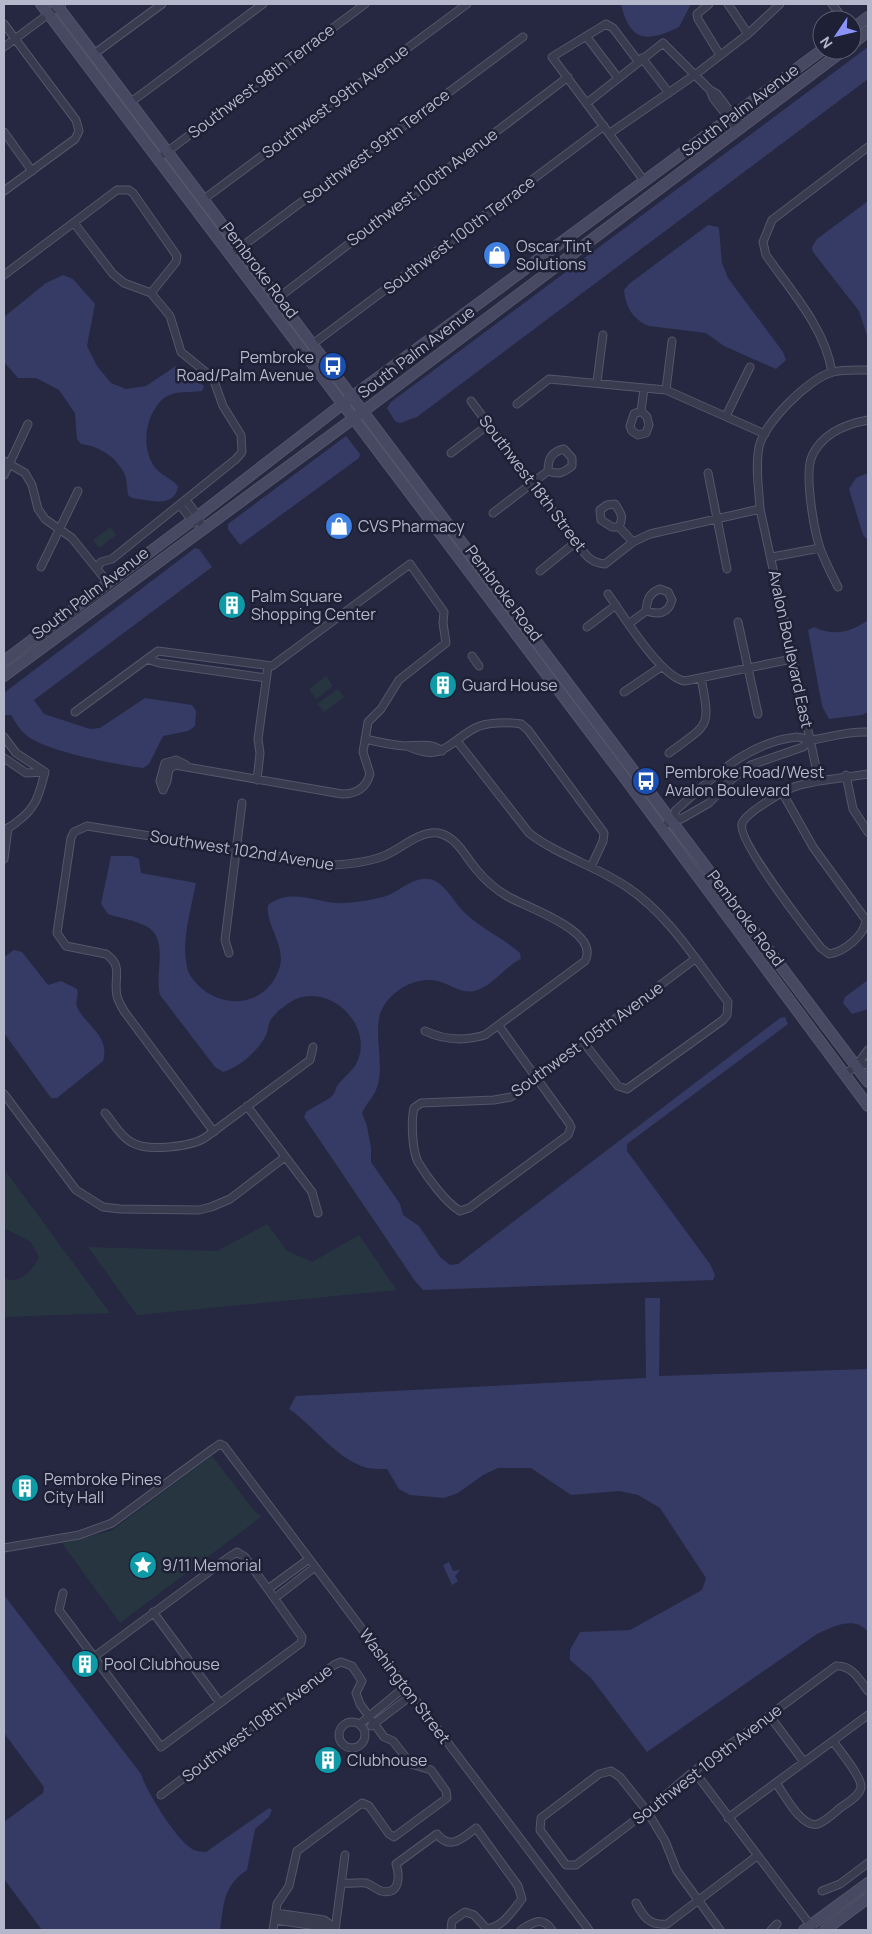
<svg xmlns="http://www.w3.org/2000/svg" width="872" height="1934" font-family="Manrope,sans-serif">
<rect width="100%" height="100%" fill="#252840"/>
<path fill="#273541" d="M 110,527 L 116,535 L 99,548 L 93,540 Z
M 326,676 L 333,686 L 316,699 L 309,689 Z
M 338,689 L 344,697 L 324,712 L 317,704 Z
M 4,1169 L 110,1313 L 4,1317 L 4,1278 C 19,1286 33,1270 39,1257 L 31,1242 L 4,1228 Z
M 267,1224 L 287,1251 L 312,1262 L 359,1235 L 397,1290 L 137,1315 L 88,1247 L 217,1251 Z
M 212,1456 L 256,1513 L 262,1516 L 120,1623 L 62,1543 L 111,1531 Z"/>
<path fill="#363b65" d="M 621,4 L 691,4 L 679,27 C 647,43 630,42 621,4 Z
M 868,47 L 868,79 L 417,417 L 400,423 L 395,421 L 387,408 L 391,402 Z
M 868,201 L 868,338 L 859,311 L 813,252 L 812,247 L 817,239 Z
M 708,225 L 718,227 L 719,229 L 722,263 L 728,278 L 783,352 L 786,360 L 776,369 L 724,346 L 706,333 L 649,326 C 633,320 625,306 624,290 L 629,284 Z
M 63,275 L 73,279 L 95,304 L 87,346 L 97,366 L 111,383 L 126,389 L 146,386 L 176,366 L 204,386 L 202,391 C 191,393 175,390 164,398 C 146,413 140,446 154,466 C 160,475 171,478 178,486 C 175,509 149,500 132,498 L 128,495 C 127,489 127,481 125,475 C 117,457 99,446 81,444 L 77,439 L 75,413 L 59,390 L 36,378 L 18,378 L 4,362 L 4,317 L 46,283 Z
M 346,436 L 360,454 L 359,458 L 240,545 L 228,529 L 228,524 Z
M 865,474 L 868,475 L 868,540 L 863,535 L 849,489 L 856,478 Z
M 195,548 L 199,549 L 212,567 L 34,700 L 44,714 L 90,729 L 100,728 L 145,698 L 192,705 L 196,711 L 195,726 L 188,731 L 163,736 L 149,764 L 143,768 C 118,765 42,751 25,734 C 19,729 15,721 11,715 L 4,715 L 4,693 Z
M 868,620 L 868,712 L 862,715 L 829,719 L 822,706 L 808,630 L 814,627 C 834,637 851,632 868,620 Z
M 111,856 L 132,856 L 139,859 L 141,873 L 196,883 C 191,909 181,941 187,967 C 188,974 194,981 199,986 C 224,1010 264,1006 278,972 C 289,947 265,927 268,905 C 293,886 318,905 346,903 C 358,902 372,900 383,897 C 398,893 413,876 429,879 C 443,881 453,900 462,910 C 479,928 502,937 520,953 L 521,959 C 504,967 492,987 474,991 C 461,994 450,984 438,981 C 414,975 384,994 379,1018 C 375,1042 385,1068 376,1090 C 373,1098 365,1105 362,1113 L 367,1126 L 371,1148 L 371,1162 L 400,1204 L 403,1215 L 419,1226 L 440,1257 L 450,1265 L 458,1264 L 780,1018 L 785,1017 L 788,1024 L 627,1144 L 627,1151 L 710,1264 L 715,1275 L 713,1280 L 423,1290 L 415,1281 L 304,1117 L 306,1112 C 313,1107 328,1100 332,1096 C 335,1094 335,1090 337,1086 C 344,1076 353,1072 358,1060 C 372,1024 331,985 296,999 C 289,1002 274,1013 270,1021 C 268,1025 268,1031 266,1035 C 259,1050 239,1068 223,1072 L 215,1067 L 160,995 C 154,973 170,939 146,926 C 134,920 120,918 108,914 L 101,904 Z
M 14,950 L 22,952 L 48,985 L 61,981 L 77,989 C 79,996 75,1001 77,1007 C 84,1024 111,1036 103,1061 L 57,1098 L 51,1098 L 4,1033 L 4,957 Z
M 868,980 L 868,1009 L 852,1014 L 843,1003 L 845,997 Z
M 645,1298 L 660,1298 L 659,1376 L 868,1369 L 868,1632 C 855,1615 832,1627 817,1634 L 647,1752 L 591,1678 L 570,1660 L 570,1650 L 580,1632 L 630,1630 L 702,1590 L 706,1578 L 660,1508 L 638,1495 L 619,1491 L 571,1495 L 531,1468 L 498,1468 L 483,1475 L 458,1493 L 444,1498 L 410,1495 L 399,1489 L 387,1469 C 381,1469 373,1469 367,1468 C 336,1459 315,1427 289,1409 L 296,1396 L 646,1378 Z
M 449,1562 L 453,1571 L 460,1570 L 455,1576 L 458,1581 L 452,1585 L 443,1565 Z
M 4,1595 L 141,1774 C 146,1791 178,1843 194,1850 C 197,1851 202,1852 206,1852 L 269,1808 L 272,1810 L 269,1817 L 255,1829 L 247,1870 C 223,1886 224,1904 220,1930 L 42,1930 L 4,1879 L 4,1822 L 43,1793 L 44,1787 L 4,1733 Z"/>
<g fill="none" stroke-linecap="round" stroke-linejoin="round">
<g stroke="#54566a" stroke-width="9">
<path id="minor" d="M 709,4 L 697,14 L 698,19 L 720,55
M 728,4 L 748,34
M 832,4 L 844,20
M 4,24 L 76,120 L 79,131 L 75,139 L 4,191
M 586,36 L 618,78
M 4,47 L 62,4
M 94,54 L 162,4
M 642,58 L 669,93
M 638,61 L 613,28 L 606,24 L 552,57 L 645,182
M 710,90 L 713,98 L 738,130
M 131,102 L 263,4
M 587,103 L 663,43 L 710,90 L 717,94 L 742,127
M 4,132 L 32,171
M 610,133 L 696,74 L 748,34 L 780,4
M 164,154 L 365,4
M 204,199 L 467,4
M 74,223 L 113,274 L 124,283 L 151,293 L 170,316 L 181,352 L 213,378 L 223,406 L 241,435 L 242,452 L 236,459 L 112,559 L 101,562 L 97,568
M 229,256 L 523,37
M 4,275 L 117,190 L 129,190 L 133,193 L 177,256 L 176,262 L 151,293
M 278,298 L 568,77
M 314,343 L 604,126
M 868,370 C 858,370 844,369 833,372 C 809,378 764,423 759,447 C 755,467 759,489 760,509 L 819,781 L 868,774
M 832,372 C 825,328 791,291 766,255 L 763,242 L 772,220 L 868,147
M 597,382 L 603,335
M 666,390 L 672,341
M 471,401 L 576,542 C 585,554 590,563 605,564 L 633,542 L 650,534 L 760,509
M 517,404 L 549,379 L 666,390 L 765,434
M 641,411 L 647,417 L 649,425 L 646,433 L 638,435 L 632,431 L 630,426 L 634,414 Z
M 641,411 L 644,389
M 726,416 L 750,367
M 451,453 L 488,425
M 4,461 L 25,473 L 32,485 L 38,509 L 45,519 L 72,538 L 109,584
M 708,473 L 727,569
M 4,475 L 28,424
M 186,500 L 198,516 L 203,529
M 180,505 L 194,523
M 493,513 L 548,471 C 559,475 563,473 572,466 L 572,458 L 564,449 C 551,452 548,459 548,471
M 619,527 C 624,517 621,513 615,504 L 607,505 L 600,510 L 601,520 L 612,527 L 619,527 L 633,542
M 772,557 L 820,548
M 41,567 L 78,491
M 540,571 L 576,542
M 838,587 C 832,575 825,562 820,548 C 814,530 804,474 812,456 C 822,434 846,424 868,420
M 608,594 C 623,615 661,678 685,681 L 792,659
M 738,622 L 758,714
M 630,623 L 646,611 C 647,600 649,593 660,589 L 668,592 L 672,600 C 668,614 659,615 646,611
M 587,627 L 616,605
M 472,656 L 479,666
M 147,659 L 159,663 L 266,678
M 624,692 L 661,667
M 75,712 L 158,651 L 272,666 L 410,564 L 444,612 L 443,623 L 446,643 L 399,680 L 381,709 L 368,722 L 363,752 L 370,774 C 366,788 357,794 342,794 L 175,765 L 169,769 L 167,781 L 163,790
M 4,737 L 16,753 L 45,772
M 365,739 C 378,742 391,745 404,746 C 418,746 431,742 442,751
M 457,741 L 529,833 C 559,856 596,866 627,887 C 669,915 697,962 728,1002 L 727,1015 L 723,1020 L 627,1089 L 618,1086 L 584,1043
M 407,746 C 443,763 447,743 475,728 C 486,722 509,722 521,724 L 528,730 L 604,833 L 603,841 L 591,867
M 669,753 C 709,723 711,729 701,678
M 4,758 L 26,773 L 45,772
M 846,775 L 853,809 L 868,832
M 257,780 L 260,753 L 258,739 L 268,667
M 163,790 L 160,781 L 165,763 L 176,760 L 186,765
M 782,792 L 813,847 L 866,920 C 865,935 844,952 829,954 L 821,948 C 807,930 737,841 742,824 C 744,814 783,791 794,787 C 802,784 811,783 819,781
M 675,818 L 681,819 L 709,803 L 733,778 L 751,765 L 803,747 L 810,740
M 661,828 L 675,818 L 675,811 C 711,779 747,742 797,737 C 802,737 807,740 812,740 C 833,737 846,731 868,732
M 4,829 C 10,828 13,825 18,821 C 37,807 39,794 45,772
M 4,859 L 8,828
M 229,953 L 225,940 L 242,803
M 499,1026 L 569,1123 L 571,1127 L 568,1135 L 469,1208 L 460,1211 C 446,1203 427,1177 418,1162 C 412,1150 411,1121 414,1108 L 421,1103 L 494,1100 L 511,1097 L 695,959
M 856,1066 L 868,1064
M 844,1075 L 856,1066 L 868,1050
M 4,1094 L 76,1190 L 103,1207 L 120,1209 L 199,1210 L 211,1207 L 230,1199 L 285,1157
M 247,1106 L 312,1192 L 318,1213
M 105,1113 C 113,1122 120,1136 131,1142 C 146,1152 192,1147 206,1137 L 310,1060 L 313,1047
M 214,1132 L 124,1011 C 122,1007 118,1001 117,996 C 113,979 124,966 106,954 L 66,946 L 57,933 L 71,838 L 74,832 L 87,826 L 334,865 C 351,864 370,862 386,855 C 402,848 419,831 438,833 C 456,836 465,856 476,869 C 484,879 495,889 507,896 C 525,907 601,931 585,961 L 485,1035 C 465,1041 444,1040 425,1031
M 4,1548 L 79,1535 L 112,1523 L 214,1448 L 220,1444 L 224,1446 L 589,1930
M 268,1589 L 309,1559
M 63,1593 L 59,1610 L 161,1747 L 301,1643 L 302,1637 L 245,1557 L 237,1552 L 229,1557 L 94,1657
M 275,1598 L 315,1567
M 153,1612 L 220,1703
M 769,1715 L 804,1762
M339 1735a13 13 0 1 1 26 0a13 13 0 1 1-26 0Z
M 360,1724 L 406,1686
M 371,1726 L 412,1695
M 694,1771 L 814,1930
M 776,1783 C 784,1794 802,1829 818,1824 C 826,1821 833,1814 840,1808 C 847,1803 860,1796 861,1787 C 862,1777 839,1750 833,1741
M 161,1795 L 334,1665 L 341,1662 L 352,1666 L 362,1681 L 356,1693 L 360,1704 L 384,1737 L 393,1741 L 411,1764 L 431,1770 L 446,1791 L 447,1798 L 394,1837 L 389,1834 L 369,1806 L 362,1803 L 297,1851 L 289,1886 L 277,1904 L 273,1930
M 728,1818 L 868,1715
M 342,1883 C 350,1884 359,1882 366,1883 C 372,1885 376,1889 381,1891 C 400,1896 400,1876 396,1864 L 437,1834 C 450,1851 463,1838 476,1828 L 518,1886 L 522,1899 C 513,1910 501,1930 486,1928 L 474,1915 L 465,1912 L 452,1921 L 451,1930
M 822,1891 L 840,1884 L 868,1863
M 636,1903 C 643,1916 649,1926 667,1924 L 757,1856
M 276,1913 L 324,1920 L 331,1925
M 275,1920 L 324,1927 L 336,1925
M 335,1930 L 345,1855
M 521,1930 C 533,1922 542,1916 552,1930
M 720,1930 L 677,1871 L 665,1841 L 647,1811 L 620,1777 L 611,1771 L 599,1774 L 541,1818 L 540,1830 L 566,1865 L 576,1865 L 647,1811 L 694,1771 L 836,1666 C 852,1665 859,1679 868,1691
M 771,1930 L 777,1924"/>
</g>
<g stroke="#54566a" stroke-width="12">
<path id="secondary" d="M 41,4 L 621,773 L 868,1106
M 56,4 L 868,1082
M 852,29 L 868,17
M 852,44 L 868,31
M 4,661 L 198,516 L 353,396 L 822,50
M 4,676 L 365,410 L 844,50
M 804,1930 L 868,1883
M 825,1930 L 868,1898"/>
</g>
<use href="#minor" stroke="#393b4f" stroke-width="7"/>
<use href="#secondary" stroke="#474862" stroke-width="10"/>
</g>
<defs>
<g id="shop-disc" transform="scale(1.4375)"><circle r="9.5" fill="#3f7fe0" stroke="#1e2035"/><path d="M-5-2.5h2.3a2.7 3.5 0 0 1 5.4 0H5L5.5 6h-11ZM-1.5-2.5h3a1.5 2.3 0 0 0-3 0Z" fill="#fff"/></g>
<g id="bus-disc" transform="scale(1.4375)"><circle r="9.5" fill="#1a4fb4" stroke="#1e2035"/><path d="M-5-6H5V4H4V6H2V4H-2V6H-4V4H-5ZM-3.5-4V0h7V-4ZM-3.5 1.2v1.5H-2V1.2ZM2 1.2v1.5H3.5V1.2Z" fill="#fff"/></g>
<g id="building-disc" transform="scale(1.4375)"><circle r="9.5" fill="#0f9aa8" stroke="#1e2035"/><path d="M-4-6H4V6H1V3H-1V6H-4ZM-2.5-4.3h1.7v1.8h-1.7ZM.8-4.3h1.7v1.8H.8ZM-2.5-1h1.7V.8h-1.7ZM.8-1h1.7V.8H.8Z" fill="#fff"/></g>
<g id="sight-disc" transform="scale(1.4375)"><circle r="9.5" fill="#0f9aa8" stroke="#1e2035"/><path d="M0-6L1.8-2.2L6-1.7L2.9 1.2L3.7 5.4L0 3.3L-3.7 5.4L-2.9 1.2L-6-1.7L-1.8-2.2Z" fill="#fff"/></g>
</defs>
<g fill-rule="evenodd">
<use href="#shop-disc" x="497" y="255"/>
<use href="#bus-disc" x="333" y="366"/>
<use href="#shop-disc" x="339" y="526"/>
<use href="#building-disc" x="232" y="605"/>
<use href="#building-disc" x="443" y="685"/>
<use href="#bus-disc" x="646" y="781"/>
<use href="#building-disc" x="25" y="1488"/>
<use href="#sight-disc" x="143" y="1565"/>
<use href="#building-disc" x="85" y="1664"/>
<use href="#building-disc" x="328" y="1760"/>
</g>
<g text-anchor="middle" stroke-width="5" stroke-linejoin="round" paint-order="stroke">
<g font-size="16" fill="#b5b7ca" stroke="#1e2035">
<text transform="translate(261 81) rotate(-37)" y="6">Southwest 98th Terrace</text>
<text transform="translate(335 101) rotate(-37)" y="6">Southwest 99th Avenue</text>
<text transform="translate(740 110) rotate(-37)" y="6">South Palm Avenue</text>
<text transform="translate(376 146) rotate(-37)" y="6">Southwest 99th Terrace</text>
<text transform="translate(422 187) rotate(-37)" y="6">Southwest 100th Avenue</text>
<text transform="translate(459 235) rotate(-37)" y="6">Southwest 100th Terrace</text>
<text transform="translate(260 270) rotate(53)" y="6">Pembroke Road</text>
<text transform="translate(416 352) rotate(-37)" y="6">South Palm Avenue</text>
<text transform="translate(533 483) rotate(53)" y="6">Southwest 18th Street</text>
<text transform="translate(90 593) rotate(-37)" y="6">South Palm Avenue</text>
<text transform="translate(504 593) rotate(53)" y="6">Pembroke Road</text>
<text transform="translate(791 649) rotate(78)" y="6">Avalon Boulevard East</text>
<text transform="translate(242 850) rotate(9)" y="6">Southwest 102nd Avenue</text>
<text transform="translate(746 918) rotate(53)" y="6">Pembroke Road</text>
<text transform="translate(587 1039) rotate(-36)" y="6">Southwest 105th Avenue</text>
<text transform="translate(405 1686) rotate(53)" y="6">Washington Street</text>
<text transform="translate(257 1723) rotate(-37)" y="6">Southwest 108th Avenue</text>
<text transform="translate(707 1764) rotate(-38)" y="6">Southwest 109th Avenue</text>
</g>
<g font-size="16" fill="#b5b7ca" stroke="#1e2035" text-anchor="start">
<text x="516" y="252">Oscar Tint<tspan x="516" dy="18">Solutions</tspan></text>
<text x="314" y="363" text-anchor="end">Pembroke<tspan x="314" dy="18">Road/Palm Avenue</tspan></text>
<text x="358" y="532">CVS Pharmacy</text>
<text x="251" y="602">Palm Square<tspan x="251" dy="18">Shopping Center</tspan></text>
<text x="462" y="691">Guard House</text>
<text x="665" y="778">Pembroke Road/West<tspan x="665" dy="18">Avalon Boulevard</tspan></text>
<text x="44" y="1485">Pembroke Pines<tspan x="44" dy="18">City Hall</tspan></text>
<text x="162" y="1571">9/11 Memorial</text>
<text x="104" y="1670">Pool Clubhouse</text>
<text x="347" y="1766">Clubhouse</text>
</g>
</g>
<rect width="872" height="1934" fill="none" stroke="#b5b7ca" stroke-width="10"/>
<g transform="translate(837 35) rotate(235)"><circle r="24" fill="#1e2035" stroke="#5a5c71"/>
<path d="M0-4L9 19L0 12L-9 19Z" fill="#8b93f9"/>
<text y="-8" font-size="14" font-weight="bold" text-anchor="middle" fill="#b5b7ca">N</text>
</g>
</svg>
